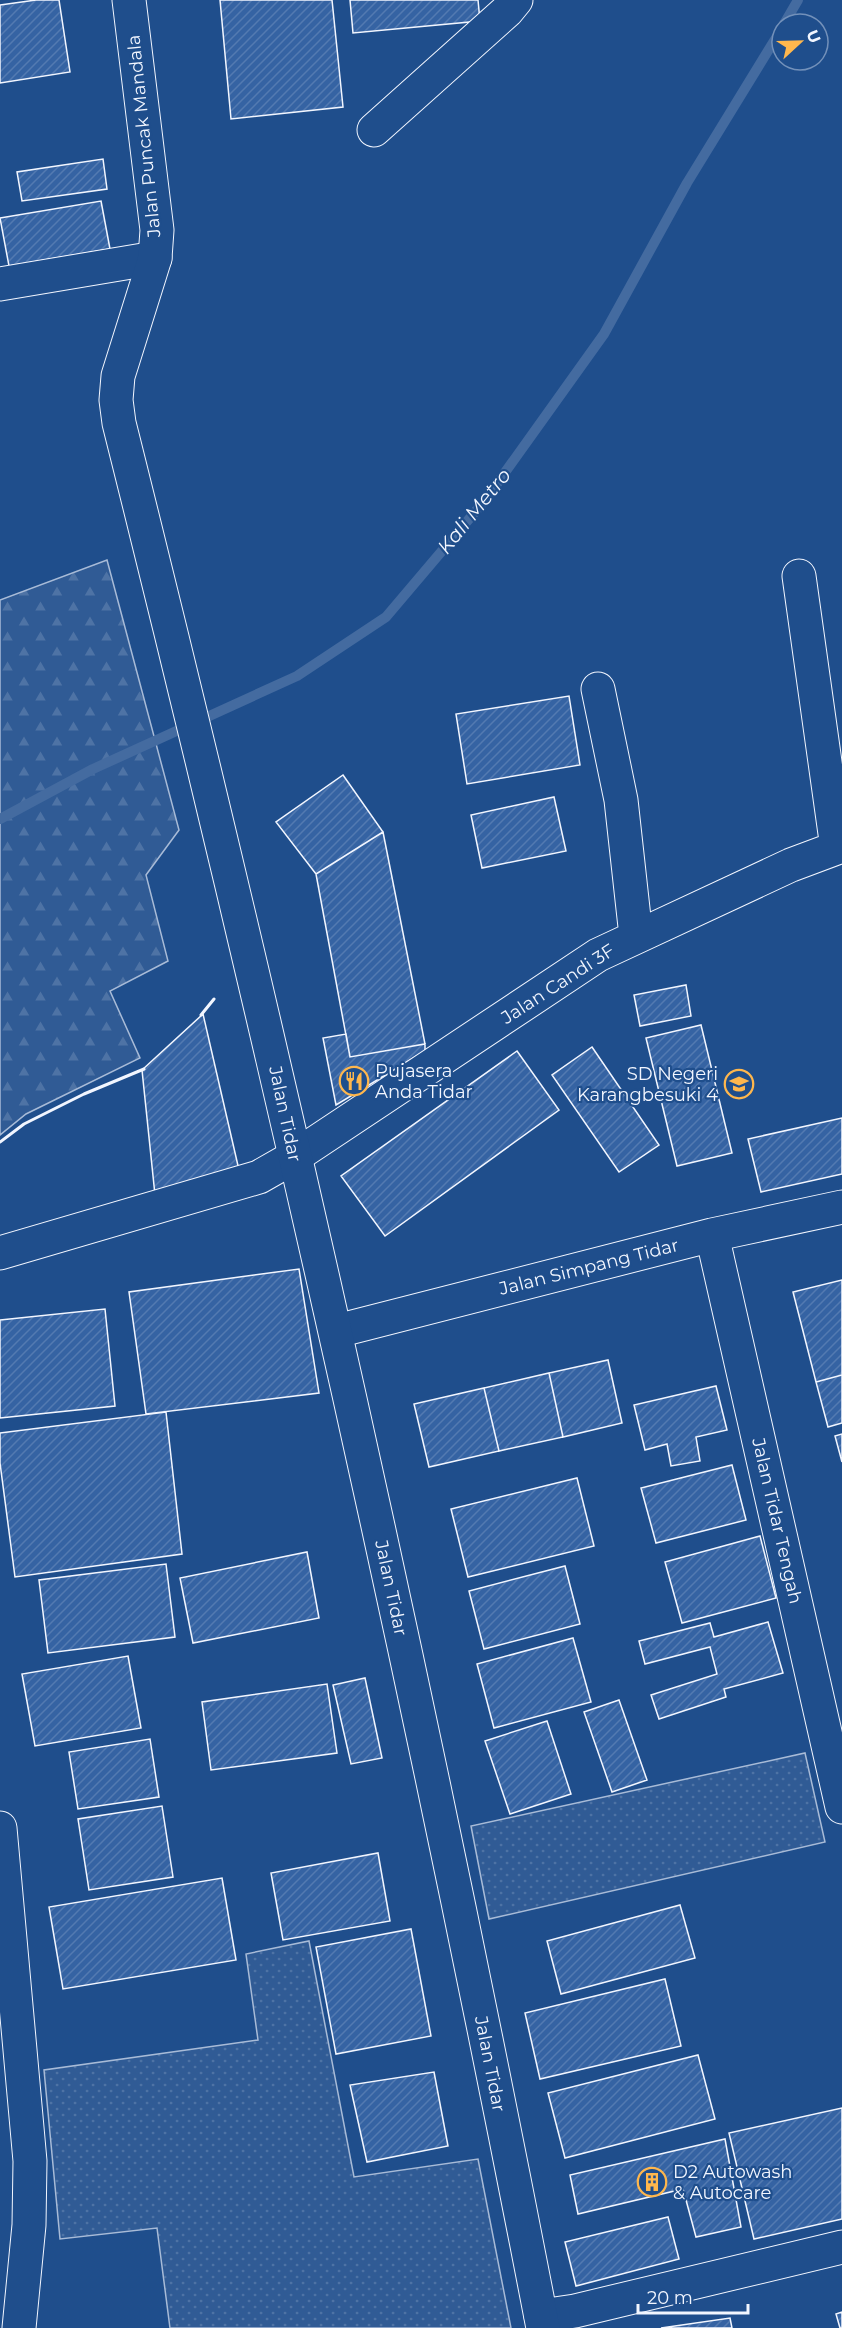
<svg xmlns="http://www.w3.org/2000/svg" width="842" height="2328" font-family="Montserrat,sans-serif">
<defs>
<pattern id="grass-dots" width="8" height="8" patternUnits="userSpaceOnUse" patternTransform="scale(1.5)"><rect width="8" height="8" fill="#305b95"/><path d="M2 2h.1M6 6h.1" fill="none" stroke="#4e73a5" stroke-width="1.8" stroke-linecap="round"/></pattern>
<pattern id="forest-firs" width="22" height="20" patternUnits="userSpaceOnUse" patternTransform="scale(1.5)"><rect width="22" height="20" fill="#305b95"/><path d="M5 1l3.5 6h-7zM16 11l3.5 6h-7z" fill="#4e73a5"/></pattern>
<pattern id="building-hatch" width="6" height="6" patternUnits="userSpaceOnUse" patternTransform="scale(1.5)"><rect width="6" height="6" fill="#3563a3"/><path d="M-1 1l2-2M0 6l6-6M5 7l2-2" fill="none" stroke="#537ab1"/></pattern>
</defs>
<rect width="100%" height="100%" fill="#1f4e8c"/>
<path fill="url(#grass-dots)" stroke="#a8bbd7" stroke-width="1.5" d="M 805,1753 L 825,1842 L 489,1919 L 471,1826 Z
M 309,1941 L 354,2177 L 478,2159 L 511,2328 L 170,2328 L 157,2228 L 60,2239 L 44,2070 L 258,2040 L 246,1954 Z"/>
<path fill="url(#forest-firs)" stroke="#a8bbd7" stroke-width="1.5" d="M 107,560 L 179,830 L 146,875 L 168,961 L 110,991 L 140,1058 L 26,1114 L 0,1135 L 0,600 Z"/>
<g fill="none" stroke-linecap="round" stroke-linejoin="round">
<path stroke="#446ba0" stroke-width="10" d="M 784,24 L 798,0
M 0,819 L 93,769 L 297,676 L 386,617 L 486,499 L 604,334 L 687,183 L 782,28"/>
</g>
<path fill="url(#building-hatch)" stroke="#f2f6ff" stroke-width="1.5" d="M 36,0 L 59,0 L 70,72 L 0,83 L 0,5 Z
M 220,0 L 332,0 L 343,107 L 231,119 Z
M 350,0 L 478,0 L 480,21 L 353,33 Z
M 103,159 L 107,189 L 22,201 L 17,172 Z
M 101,201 L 110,249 L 9,266 L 0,218 Z
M 569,696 L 580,765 L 467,784 L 456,714 Z
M 343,775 L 383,832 L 316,874 L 276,822 Z
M 554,797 L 566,851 L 482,868 L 471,815 Z
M 383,832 L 425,1044 L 350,1057 L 316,874 Z
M 686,985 L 691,1016 L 640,1026 L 634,995 Z
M 203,1014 L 239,1170 L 155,1195 L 142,1070 Z
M 701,1025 L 732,1153 L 677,1166 L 646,1038 Z
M 346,1034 L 350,1057 L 425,1044 L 425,1051 L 336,1105 L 323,1038 Z
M 592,1047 L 659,1145 L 619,1172 L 552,1075 Z
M 517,1051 L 559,1110 L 385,1236 L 341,1176 Z
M 842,1118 L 842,1174 L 761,1192 L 748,1139 Z
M 299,1269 L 319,1393 L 146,1414 L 129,1292 Z
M 842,1280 L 842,1375 L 816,1382 L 793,1292 Z
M 105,1309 L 115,1406 L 0,1418 L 0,1320 Z
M 608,1360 L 622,1423 L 563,1437 L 549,1373 Z
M 549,1373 L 563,1437 L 499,1451 L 484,1388 Z
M 842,1375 L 842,1423 L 828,1427 L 816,1382 Z
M 716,1386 L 727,1430 L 696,1437 L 700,1461 L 671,1466 L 667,1444 L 645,1450 L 634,1405 Z
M 484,1388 L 499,1451 L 429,1467 L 414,1404 Z
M 166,1412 L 182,1554 L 15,1577 L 0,1463 L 0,1433 Z
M 842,1434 L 842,1462 L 835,1436 Z
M 732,1465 L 746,1520 L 656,1543 L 641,1488 Z
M 577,1478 L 594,1546 L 468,1577 L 451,1509 Z
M 760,1536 L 776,1598 L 682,1623 L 665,1562 Z
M 307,1552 L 319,1618 L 193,1643 L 180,1578 Z
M 166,1564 L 175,1637 L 48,1653 L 39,1580 Z
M 565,1566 L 580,1624 L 484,1649 L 469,1591 Z
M 768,1622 L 783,1673 L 724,1689 L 726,1697 L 659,1719 L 651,1695 L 717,1674 L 710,1647 L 645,1664 L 639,1641 L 710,1623 L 714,1637 Z
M 573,1638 L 591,1702 L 494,1728 L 477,1664 Z
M 128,1656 L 141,1728 L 35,1746 L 22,1674 Z
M 365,1678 L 382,1758 L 351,1764 L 333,1685 Z
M 327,1684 L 337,1753 L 211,1770 L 202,1702 Z
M 619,1700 L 647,1780 L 612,1792 L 584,1712 Z
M 547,1721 L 571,1794 L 510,1814 L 485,1741 Z
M 150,1739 L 159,1797 L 78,1809 L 69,1752 Z
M 162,1806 L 173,1877 L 89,1890 L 78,1819 Z
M 378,1853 L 390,1921 L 283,1940 L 271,1873 Z
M 222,1878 L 236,1960 L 63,1989 L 49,1907 Z
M 680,1905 L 695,1958 L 561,1994 L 547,1941 Z
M 411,1929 L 431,2036 L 336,2054 L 316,1947 Z
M 665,1979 L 681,2046 L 540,2079 L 525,2013 Z
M 698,2055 L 715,2119 L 565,2158 L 548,2093 Z
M 434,2072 L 448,2146 L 367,2162 L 350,2085 Z
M 842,2108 L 842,2219 L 754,2239 L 729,2133 Z
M 725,2139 L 741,2227 L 696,2237 L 683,2189 L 578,2214 L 570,2175 Z
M 668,2217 L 679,2259 L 576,2286 L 565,2242 Z
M 842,2312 L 842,2328 L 840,2328 L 836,2314 Z
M 730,2318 L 732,2328 L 661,2328 Z"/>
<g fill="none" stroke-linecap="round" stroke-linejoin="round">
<g stroke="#f2f6ff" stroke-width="35">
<path id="minor" d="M 374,130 L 507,11 L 516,0
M 0,284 L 155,258
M 799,576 L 837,848
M 598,689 L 621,800 L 636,936
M 712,1235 L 842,1807
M 0,1253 L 259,1177 L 294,1157 L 598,955 L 791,865 L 842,846
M 337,1331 L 712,1235 L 842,1207
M 0,1828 L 30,2161 L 29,2225 L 19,2328
M 541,2316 L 575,2311 L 842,2247"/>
</g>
<g stroke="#f2f6ff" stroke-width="35">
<path id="major" d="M 129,0 L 157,230 L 155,258 L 118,376 L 116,400 L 119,423 C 277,1054 420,1689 543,2328"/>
</g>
<use href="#minor" stroke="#1f4e8c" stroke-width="33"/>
<use href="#major" stroke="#1f4e8c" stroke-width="33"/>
<path stroke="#f2f6ff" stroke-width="3" d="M 201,1015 L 214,999
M 0,1142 L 24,1124 L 84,1094 L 144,1069"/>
</g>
<defs>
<g id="restaurant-ring" transform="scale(1.5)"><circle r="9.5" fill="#1f4e8c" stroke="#ffb74d" stroke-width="1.5"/><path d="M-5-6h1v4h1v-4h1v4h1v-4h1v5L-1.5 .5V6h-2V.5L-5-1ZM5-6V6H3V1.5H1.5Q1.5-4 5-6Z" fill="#ffb74d"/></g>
<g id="school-ring" transform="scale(1.5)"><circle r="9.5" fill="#1f4e8c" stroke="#ffb74d" stroke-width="1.5"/><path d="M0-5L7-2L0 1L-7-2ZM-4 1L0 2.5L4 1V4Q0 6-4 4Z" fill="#ffb74d"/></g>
<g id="building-ring" transform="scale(1.5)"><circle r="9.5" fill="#1f4e8c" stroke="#ffb74d" stroke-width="1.5"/><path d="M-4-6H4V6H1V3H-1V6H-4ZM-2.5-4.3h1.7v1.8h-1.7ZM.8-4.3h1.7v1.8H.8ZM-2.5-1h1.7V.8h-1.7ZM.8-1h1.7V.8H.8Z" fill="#ffb74d"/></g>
</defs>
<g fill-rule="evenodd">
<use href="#restaurant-ring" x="354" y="1081"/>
<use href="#school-ring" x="739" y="1084"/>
<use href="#building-ring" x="652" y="2182"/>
</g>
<g text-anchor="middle" stroke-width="4.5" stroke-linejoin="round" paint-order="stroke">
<g font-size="18" fill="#f2f6ff" stroke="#1f4e8c">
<text transform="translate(144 136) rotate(-96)" y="6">Jalan Puncak Mandala</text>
<text transform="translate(558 984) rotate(-33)" y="6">Jalan Candi 3F</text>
<text transform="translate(285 1114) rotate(78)" y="6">Jalan Tidar</text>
<text transform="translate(589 1267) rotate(-14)" y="6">Jalan Simpang Tidar</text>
<text transform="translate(777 1521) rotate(77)" y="6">Jalan Tidar Tengah</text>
<text transform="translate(391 1588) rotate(78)" y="6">Jalan Tidar</text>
<text transform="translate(490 2064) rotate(79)" y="6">Jalan Tidar</text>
</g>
<g font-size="18" fill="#f2f6ff" stroke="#1f4e8c" text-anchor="start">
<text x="375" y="1077">Pujasera<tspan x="375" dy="21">Anda Tidar</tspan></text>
<text x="718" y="1080" text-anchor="end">SD Negeri<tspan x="718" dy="21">Karangbesuki 4</tspan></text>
<text x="673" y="2178">D2 Autowash<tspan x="673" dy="21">&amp; Autocare</tspan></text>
</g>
<g font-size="20" font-style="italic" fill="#f2f6ff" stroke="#1f4e8c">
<text transform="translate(474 511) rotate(-51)" y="7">Kali Metro</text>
</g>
</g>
<g transform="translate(800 42) rotate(68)"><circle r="28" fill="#1f4e8c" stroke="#7391ba" stroke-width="1.5"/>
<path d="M0-4.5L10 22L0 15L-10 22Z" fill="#ffb74d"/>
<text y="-9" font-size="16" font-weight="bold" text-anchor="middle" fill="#f2f6ff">U</text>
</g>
<path d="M638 2304v9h110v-9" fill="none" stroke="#f2f6ff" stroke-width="3"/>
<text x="647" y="2304" font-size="18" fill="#f2f6ff" stroke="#1f4e8c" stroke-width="4.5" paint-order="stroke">20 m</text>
</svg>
